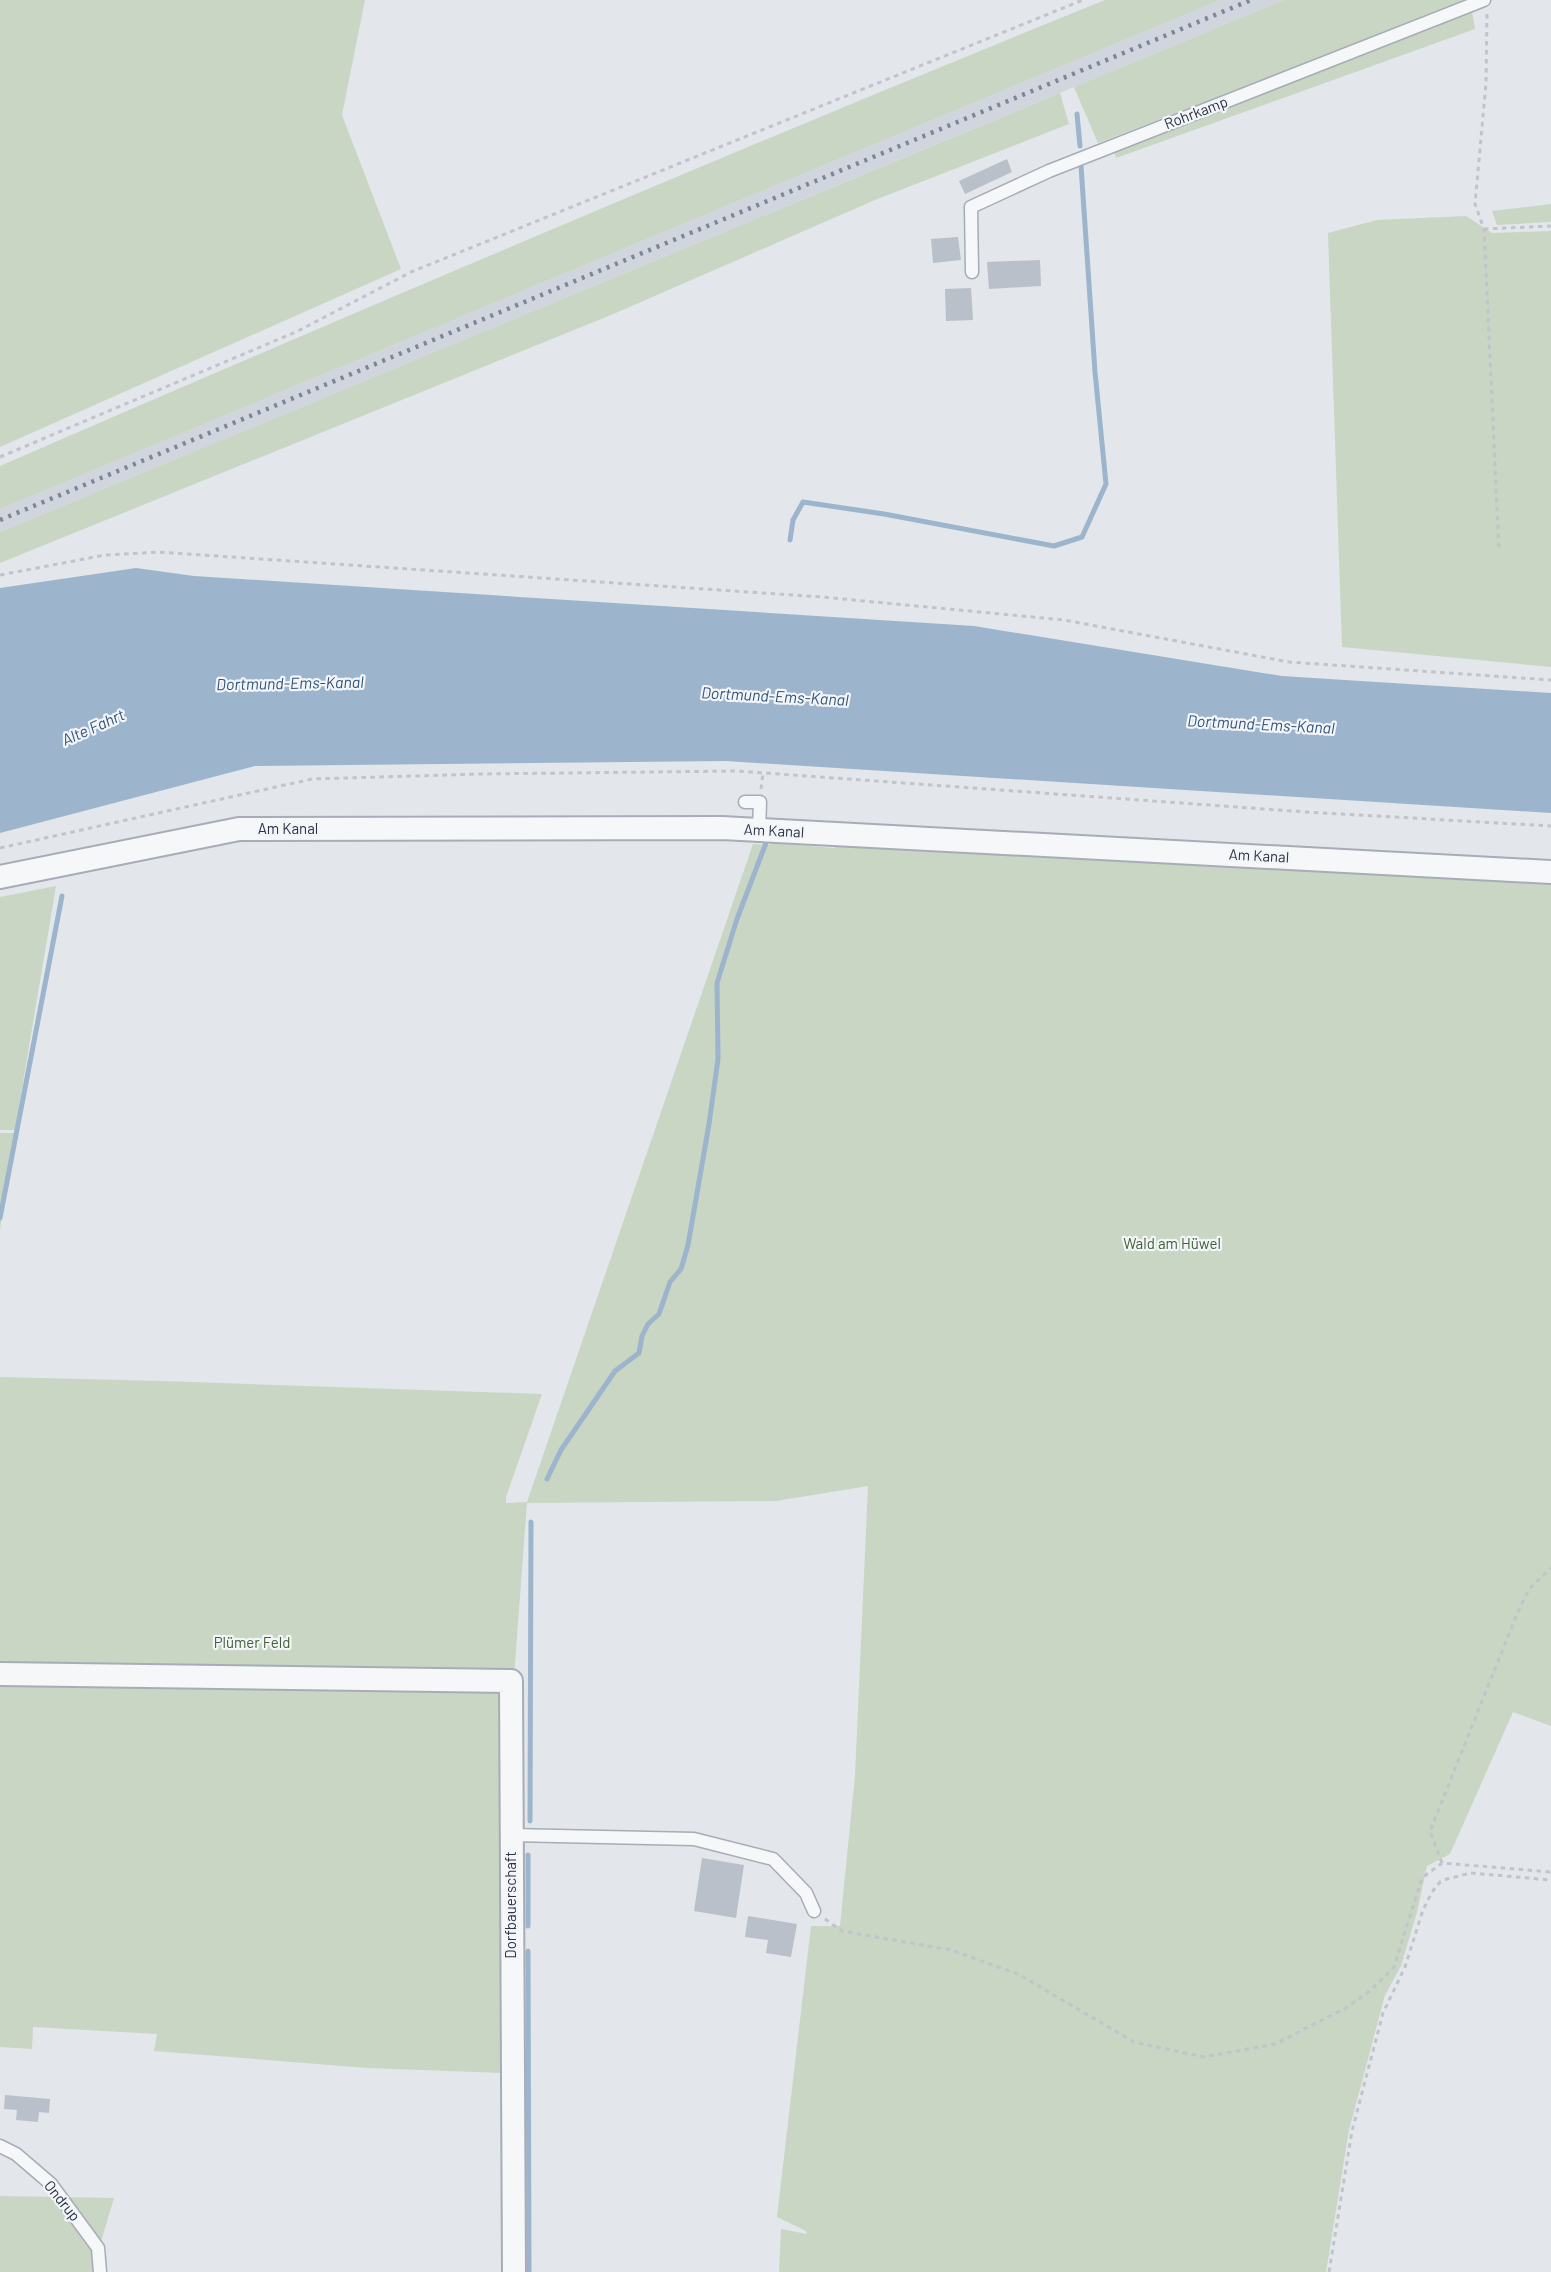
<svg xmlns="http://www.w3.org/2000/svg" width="1551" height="2272" font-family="Barlow,sans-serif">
<rect width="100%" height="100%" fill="#e3e6eb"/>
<path fill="#d0d5de" d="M 1220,0 L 1284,0 L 0,532 L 0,509 Z"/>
<path fill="#c8d6c3" d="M 0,0 L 365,0 L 342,115 L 401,269 L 0,447 Z
M 1105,0 L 1220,0 L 0,509 L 0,466 C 367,307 735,150 1105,0 Z
M 1284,0 L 1468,0 L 1098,143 L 1074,87 Z
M 1472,11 L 1475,29 L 1116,158 L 1114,150 Z
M 1060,93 L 1069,124 L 875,200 L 611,315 L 0,563 L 0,532 Z
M 1551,204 L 1551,222 L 1497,225 L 1492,211 Z
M 1466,216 L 1492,233 L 1551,231 L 1551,667 L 1342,647 L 1328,233 L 1377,220 Z
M 840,842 L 1201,866 L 1551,879 L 1551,1726 L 1513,1712 L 1450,1854 L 1427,1866 L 1417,1912 L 1401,1966 L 1385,1995 L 1349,2130 L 1326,2272 L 779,2272 L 781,2229 L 807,2234 L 806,2231 L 777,2217 L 811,1926 L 840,1926 L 855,1776 L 868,1486 L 776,1501 L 527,1503 L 514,1676 L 503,2073 L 368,2068 L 154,2051 L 157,2034 L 33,2027 L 32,2049 L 0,2047 L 0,1377 L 162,1381 L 542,1394 L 506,1497 L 506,1503 L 527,1502 L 753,844 L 770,845 L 771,843 L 834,848 Z
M 56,886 L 15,1130 L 0,1130 L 0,897 Z
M 0,1133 L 15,1133 L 0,1229 Z
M 0,2196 L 114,2198 L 100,2245 L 101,2272 L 0,2272 Z"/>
<path fill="#9cb5cd" d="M 136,568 L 194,576 L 974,626 L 1282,676 L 1551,693 L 1551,813 L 726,761 L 255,766 L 0,833 L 0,588 Z"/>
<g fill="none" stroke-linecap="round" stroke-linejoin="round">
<path stroke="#9cb5cd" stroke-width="5" d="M 1077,114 L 1080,146
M 790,540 L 793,520 L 803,502 L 884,514 L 1054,546 L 1082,537 L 1106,484 L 1095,372 L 1081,166
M 0,1218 L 62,896
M 547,1479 L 561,1450 L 615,1371 L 639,1353 L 642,1336 L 648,1324 L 659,1314 L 670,1282 L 681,1269 L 688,1245 L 709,1124 L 718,1059 L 717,983 L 737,919 L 766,843
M 530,1821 L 531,1522
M 528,1855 L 528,1926
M 528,1951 L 529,2272"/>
</g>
<path fill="#b9c0ca" d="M 1007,159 L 1012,172 L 965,194 L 959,181 Z
M 958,237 L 961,260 L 933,263 L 931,239 Z
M 1040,260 L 1041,286 L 989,289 L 987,262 Z
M 971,288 L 973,320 L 946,321 L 945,289 Z
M 702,1858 L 744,1865 L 736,1918 L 694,1911 Z
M 748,1916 L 797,1924 L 791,1957 L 766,1953 L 768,1940 L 745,1937 Z
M 5,2095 L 50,2099 L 49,2113 L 39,2112 L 38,2122 L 16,2120 L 17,2110 L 4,2109 Z"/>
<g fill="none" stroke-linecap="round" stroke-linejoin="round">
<g stroke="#a7adb6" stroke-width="15">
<path id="service" d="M 972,272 L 971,207 L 1049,171 L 1484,0
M 745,802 L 760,802 L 759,830
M 511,1835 L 694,1839 L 773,1859 L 806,1893 L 814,1911
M 0,2146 L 16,2154 L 51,2184 L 98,2248 L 100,2272"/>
</g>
<g stroke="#a7adb6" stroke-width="26">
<path id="minor" d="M 0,877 L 239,829 L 722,828 L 1551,872
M 0,1674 L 511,1681 L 514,2272"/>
</g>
<path stroke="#c1c4ca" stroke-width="3" stroke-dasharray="4.5 4.5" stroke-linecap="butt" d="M 1487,14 L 1486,83 L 1475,204 L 1484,229 L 1499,551
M 1484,229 L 1551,226
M 0,457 L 296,332 L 411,272 L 1083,0
M 0,575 L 105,555 L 158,552 L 822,597 L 1064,620 L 1289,662 L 1551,680
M 761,789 L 763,773
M 0,848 L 312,779 L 481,774 L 737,771 L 1306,812 L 1551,826
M 1442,1863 L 1430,1831 L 1517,1614 L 1529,1589 L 1551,1568
M 825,1919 L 842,1931 L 951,1950 L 1018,1974 L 1134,2042 L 1204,2057 L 1275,2044 L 1346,2008 L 1370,1991 L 1394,1967 L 1422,1878 L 1442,1863 L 1551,1872
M 1329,2272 L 1352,2131 L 1383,2013 L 1405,1967 L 1423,1910 L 1432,1892 L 1440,1882 L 1447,1879 L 1471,1873 L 1551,1880"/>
<use href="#service" stroke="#f6f7f9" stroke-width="12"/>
<use href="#minor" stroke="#f6f7f9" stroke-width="22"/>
<path stroke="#7b8696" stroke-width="4.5" stroke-dasharray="3 6" stroke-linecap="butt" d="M 0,520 L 1251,0"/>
</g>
<g text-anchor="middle" stroke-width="4.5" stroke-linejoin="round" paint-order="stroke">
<g font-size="15" fill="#293445" stroke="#f3f5f8">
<text transform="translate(1196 113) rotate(-21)" y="5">Rohrkamp</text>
<text x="288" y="834">Am Kanal</text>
<text transform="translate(774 831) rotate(3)" y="5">Am Kanal</text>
<text transform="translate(1259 856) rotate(3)" y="5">Am Kanal</text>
<text transform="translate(511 1905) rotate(-90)" y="5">Dorfbauerschaft</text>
<text transform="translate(62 2201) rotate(51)" y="5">Ondrup</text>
</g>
<g font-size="15" fill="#3f6136" stroke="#f3f5f8">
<text x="1172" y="1249">Wald am Hüwel</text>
<text x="252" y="1648">Plümer Feld</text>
</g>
<g font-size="16" font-style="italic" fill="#31547b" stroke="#f3f5f8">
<text transform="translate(290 683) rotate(-1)" y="6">Dortmund-Ems-Kanal</text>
<text transform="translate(775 696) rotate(3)" y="6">Dortmund-Ems-Kanal</text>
<text transform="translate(1261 724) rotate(3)" y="6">Dortmund-Ems-Kanal</text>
<text transform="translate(93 727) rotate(-24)" y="6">Alte Fahrt</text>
</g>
</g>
</svg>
